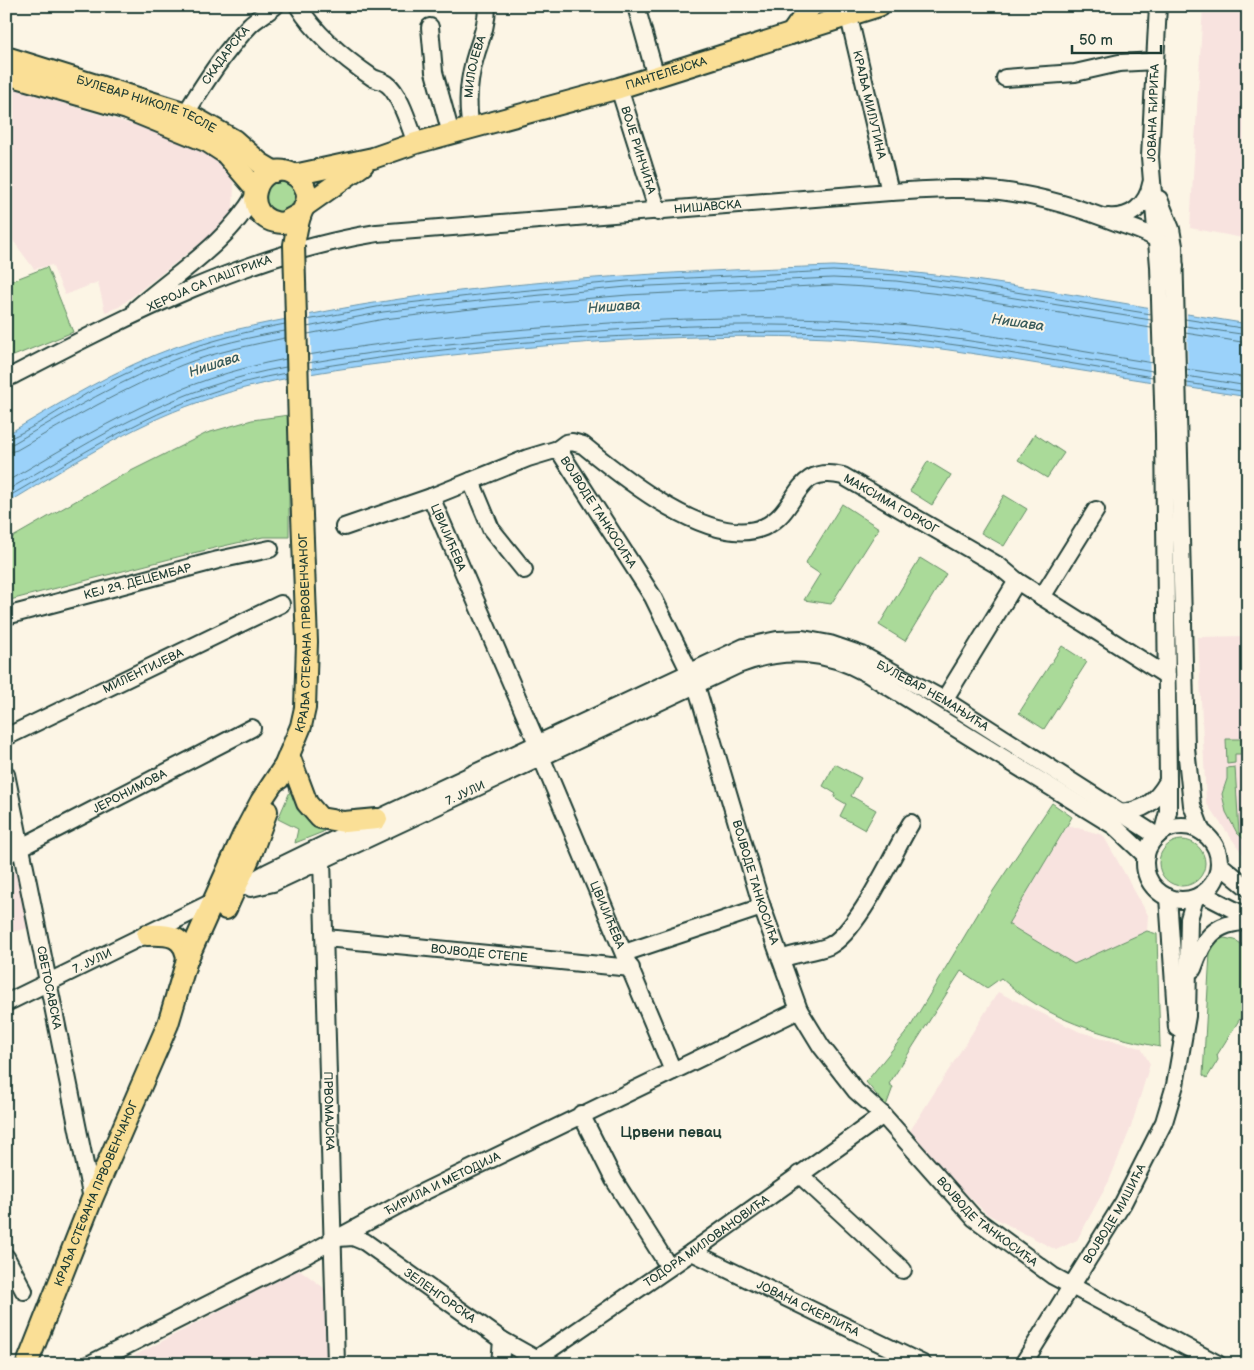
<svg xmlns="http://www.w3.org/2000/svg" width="1254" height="1370" font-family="'Balsamiq Sans',sans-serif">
<rect width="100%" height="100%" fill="#fcf5e5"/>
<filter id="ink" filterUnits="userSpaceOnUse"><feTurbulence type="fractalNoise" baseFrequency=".02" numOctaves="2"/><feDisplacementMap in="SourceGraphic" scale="10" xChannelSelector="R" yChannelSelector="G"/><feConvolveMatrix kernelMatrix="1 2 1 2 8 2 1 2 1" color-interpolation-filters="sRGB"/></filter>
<g filter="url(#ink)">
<path fill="#f8e3df" d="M 1203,6 L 1248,6 L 1248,239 L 1190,228 Z
M 6,86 L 170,136 L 198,147 L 225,167 L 234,184 L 233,211 L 226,223 L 119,307 L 105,312 L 98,282 L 65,295 L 52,265 L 34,269 L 6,231 Z
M 1248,636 L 1248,857 L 1242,853 L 1206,803 L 1198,637 Z
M 1068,825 L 1103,835 L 1148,915 L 1147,931 L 1074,964 L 1008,924 Z
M 6,870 L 19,874 L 30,928 L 6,933 Z
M 998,992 L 1080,1032 L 1141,1048 L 1150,1064 L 1131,1127 L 1109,1181 L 1077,1240 L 1056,1250 L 987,1214 L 954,1182 L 910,1131 Z
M 299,1269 L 324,1288 L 327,1364 L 119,1364 Z"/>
<path fill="#aada99" stroke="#648c66" d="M265 197a16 16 0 1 1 32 0a16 16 0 1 1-32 0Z
M 47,267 L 73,332 L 6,359 L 6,283 Z
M 289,415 L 289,537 L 263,537 L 193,553 L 6,601 L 6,541 L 107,483 L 207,433 L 252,420 Z
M 1035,434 L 1064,453 L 1047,478 L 1018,460 Z
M 928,461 L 951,475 L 932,505 L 910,491 Z
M 1004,495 L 1027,509 L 1004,546 L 981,533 Z
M 842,504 L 879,528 L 831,604 L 804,600 L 820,574 L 805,564 Z
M 920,558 L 946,574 L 905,641 L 879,625 Z
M 1062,646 L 1087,662 L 1044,729 L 1019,713 Z
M 1248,739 L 1248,743 L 1243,743 L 1243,754 L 1235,754 L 1235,763 L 1227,764 L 1226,739 Z
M 835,764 L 861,778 L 851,796 L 876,810 L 865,830 L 840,816 L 846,804 L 834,797 L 836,794 L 823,786 Z
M 1235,767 L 1239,833 L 1247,833 L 1248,843 L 1237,833 L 1226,812 L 1222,794 L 1227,779 L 1227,768 Z
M 292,787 L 325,828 L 323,832 L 295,843 L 298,829 L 278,819 Z
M 1052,803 L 1072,817 L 1008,924 L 1074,964 L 1147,931 L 1157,934 L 1160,1047 C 1101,1035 1047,1020 1001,978 L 987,988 L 961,971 L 889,1084 L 893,1087 L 886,1106 L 866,1082 L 909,1029 L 979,912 Z
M1159 863a23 23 0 1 1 46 0a23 23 0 1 1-46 0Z
M 1224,938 L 1235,940 L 1248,948 L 1248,1006 L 1217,1055 L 1218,1060 L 1207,1078 L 1203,1075 L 1210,953 L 1214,942 Z"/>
<path fill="#9bd2fa" stroke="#6996ab" d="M 833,266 C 973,274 1110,302 1248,324 L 1248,397 C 1176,386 1104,374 1032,363 C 965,352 897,341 829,338 C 704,332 568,342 444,356 C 361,366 278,374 199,402 C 130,426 69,466 6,504 L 6,435 C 62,402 117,368 178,346 C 227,329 278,321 328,311 C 494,280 665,272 833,266 Z"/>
<path fill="#fcf5e5" d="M 1148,306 L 1187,312 L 1188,390 L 1150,384 Z
M 310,312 L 312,376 L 287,380 L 286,317 Z"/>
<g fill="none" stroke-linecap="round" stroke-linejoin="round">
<path stroke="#517983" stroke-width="1" d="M 1185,319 L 1248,329
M 307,320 L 382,306 L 487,294 L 627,281 L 833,271 L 897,275 L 960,283 L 1151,314
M 1185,326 L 1248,335
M 307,327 L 383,312 L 488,300 L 627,287 L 833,278 L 896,281 L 959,289 L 1151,320
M 1185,333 L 1248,343
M 308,334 L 384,319 L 489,307 L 628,295 L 833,285 L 896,289 L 958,296 L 1151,328
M 308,355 C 389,341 472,333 554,327 C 669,318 785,313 899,324 C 984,332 1069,350 1153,363
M 308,363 C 391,348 475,341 559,334 C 671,325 787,320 900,332 C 984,341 1069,357 1153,371
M 309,369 C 434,347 564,337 691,334 C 761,332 830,330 900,338 C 985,347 1069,364 1153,377
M 1186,369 L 1248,378
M 1186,376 L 1248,386
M 1187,383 L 1248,392
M 6,439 C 21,437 76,399 93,390 C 154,357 217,337 285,324
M 6,445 L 14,443 C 68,412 122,379 181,357 C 215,345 250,337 285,331
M 6,453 L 17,450 C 71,419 124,388 182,365 C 215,352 251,345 285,338
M 6,482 C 100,427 176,379 286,359
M 6,491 C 100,436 176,386 286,367
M 6,498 C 99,444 178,392 286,373"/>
<g stroke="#1f3d34" stroke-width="20">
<g id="minor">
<path d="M 298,6 C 316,35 345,59 373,78 C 378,80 383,81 387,84 C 400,93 410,128 416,143"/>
<path d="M 636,6 L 656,77"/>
<path id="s1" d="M 849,6 L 849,17 L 890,192"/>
<path d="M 1158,6 L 1150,157 L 1159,266 L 1164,434 L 1168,781 L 1168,812 L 1163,831"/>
<path d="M 430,27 L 434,72 L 451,134"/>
<path d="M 1005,78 L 1075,73 L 1119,63 L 1155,61"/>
<path id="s2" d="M 619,88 L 658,212"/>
<path id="s3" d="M 186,113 C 205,82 225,51 250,25 C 257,18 267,13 275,6"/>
<path id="s4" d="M 471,128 C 466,102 469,76 477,51 C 482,36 487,23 487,6"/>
<path d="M 1159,199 L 1171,229 L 1174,246 L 1186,748 L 1192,805 L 1202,832"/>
<path d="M 1108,217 C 1130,219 1147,206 1151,184"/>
<path d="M 136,309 C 177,273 227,243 255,195"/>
<path id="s5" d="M 6,379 C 124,318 245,254 377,233 L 890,192 C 927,190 964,187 1000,191 C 1041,196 1080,208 1118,223 C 1147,233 1162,235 1175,266"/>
<path id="s6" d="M 558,449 L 653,597 L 696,685 L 762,907 L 799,1010 L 821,1046 L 856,1091 L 883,1115 L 974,1218 L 1053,1276 L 1218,1364"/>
<path d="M 471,481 L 491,529 L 524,570"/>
<path id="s7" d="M 431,497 L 537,743"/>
<path id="s8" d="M 344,527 L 431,497 L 528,458 L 558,449 L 566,443 L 572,442 L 583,445 C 622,477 711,550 764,527 C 801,510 792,464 843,476 L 999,566 L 1017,581 L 1167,676"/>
<path d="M 1042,597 L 1096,510"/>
<path id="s9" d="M 6,616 L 218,560 L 270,549"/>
<path d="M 944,700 L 1017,581"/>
<path id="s10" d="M 6,737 L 281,604"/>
<path id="s11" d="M 542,759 L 673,1071"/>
<path id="s12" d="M 6,774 L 92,1199"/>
<path d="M 1119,813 C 1144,811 1156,802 1168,781"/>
<circle cx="1182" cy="863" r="37"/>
<path id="s13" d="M 6,855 L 252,728"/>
<path id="s14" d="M 322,859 L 336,1364"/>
<path d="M 1219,864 L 1248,888"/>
<path id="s15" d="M 251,888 L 273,883 L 738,665 C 784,647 825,650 868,674 L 1114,826 L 1146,856"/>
<path d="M 1203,894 L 1248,917"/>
<path d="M 1168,897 L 1177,1028"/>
<path id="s16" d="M 326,938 L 631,968"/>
<path d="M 624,953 L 762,907"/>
<path d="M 781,959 C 796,953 814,952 829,946 C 859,931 893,853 911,823"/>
<path d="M 1193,969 C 1203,940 1213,922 1248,922"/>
<path id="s17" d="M 6,1003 L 233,892 L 268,872 L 377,819 L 744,647 L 777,640 L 803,639 L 830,644 L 862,655 L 944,700 L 1157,836"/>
<path d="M 581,1114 L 614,1180 L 669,1267"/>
<path d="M 799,1174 L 903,1270"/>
<path id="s18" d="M 338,1238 L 353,1237 L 365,1242 L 502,1340 L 545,1364"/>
<path id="s19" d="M 692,1252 L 923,1364"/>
<path d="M 6,1257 L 24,1291"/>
<path id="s20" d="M 90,1364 L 308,1254 L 417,1195 L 799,1010"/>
<path d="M 500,1364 L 502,1340"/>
<path id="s21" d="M 529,1364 L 692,1252 L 883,1115"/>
<path id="s22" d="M 1023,1364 L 1123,1203 L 1164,1122 L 1175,1085 L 1187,1016 L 1189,919 L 1195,898"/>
</g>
</g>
<g stroke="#1f3d34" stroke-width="24">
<g id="major">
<path d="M 791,34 L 811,6"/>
<path id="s23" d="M 6,57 L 186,113 L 234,140 L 260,163 L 275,172"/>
<path d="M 6,74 L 127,109 L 208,142 L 225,153 L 256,189"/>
<path id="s24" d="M 294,175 L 373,158 L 416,143 L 619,88 L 879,6"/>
<path d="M 305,206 L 363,165"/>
<path d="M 294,245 C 296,235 297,224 301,214 C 303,208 307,204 307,196 C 306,187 301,179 293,174 C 255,155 236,221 283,223 L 301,213"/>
<path d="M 289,755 L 307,803 L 320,818 L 344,822 L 377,819"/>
<path id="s25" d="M 279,779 L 301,726 L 305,708 L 307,642 L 300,464"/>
<path d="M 226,909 L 252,852 L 267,811"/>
<path d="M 147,935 C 168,934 185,935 187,960"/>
<path id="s26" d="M 27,1364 L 92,1199 L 168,1024 L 187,960 L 243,835 L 261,801 L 283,768"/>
</g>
</g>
<use href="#minor" stroke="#fcf5e5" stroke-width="16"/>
<use href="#major" stroke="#fadf96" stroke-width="20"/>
<g stroke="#1f3d34" stroke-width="24" stroke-linecap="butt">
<path id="major-bridge" d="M 294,245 L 300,464"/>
</g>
<use href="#major-bridge" stroke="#fadf96" stroke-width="20"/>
</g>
</g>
<g text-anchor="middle" stroke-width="4" stroke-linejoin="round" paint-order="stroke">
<g font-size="12" fill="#1f3d34" stroke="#fcf5e5">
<text dy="4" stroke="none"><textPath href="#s3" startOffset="70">СКАДАРСКА</textPath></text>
<text dy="4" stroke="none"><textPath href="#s4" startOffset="62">МИЛОЈЕВА</textPath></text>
<text dy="4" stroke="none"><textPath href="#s24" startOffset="386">ПАНТЕЛЕЈСКА</textPath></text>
<text dy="4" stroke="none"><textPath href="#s1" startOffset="101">КРАЉА МИЛУТИНА</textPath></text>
<text dy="4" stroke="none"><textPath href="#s23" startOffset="148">БУЛЕВАР НИКОЛЕ ТЕСЛЕ</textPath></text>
<text transform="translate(1153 113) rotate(-88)" y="4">ЈОВАНА ЋИРИЋА</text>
<text dy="4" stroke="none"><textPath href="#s2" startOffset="65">ВОЈЕ РИНЧИЋА</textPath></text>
<text dy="4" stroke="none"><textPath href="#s5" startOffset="732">НИШАВСКА</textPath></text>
<text dy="4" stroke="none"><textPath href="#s5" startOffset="225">ХЕРОЈА СА ПАШТРИКА</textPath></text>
<text dy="4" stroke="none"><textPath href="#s8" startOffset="619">МАКСИМА ГОРКОГ</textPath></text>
<text dy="4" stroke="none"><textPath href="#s6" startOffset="75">ВОЈВОДЕ ТАНКОСИЋА</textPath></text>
<text dy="4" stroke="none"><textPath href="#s7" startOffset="44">ЦВИЈИЋЕВА</textPath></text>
<text dy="4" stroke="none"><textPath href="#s9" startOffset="136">КЕЈ 29. ДЕЦЕМБАР</textPath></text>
<text dy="4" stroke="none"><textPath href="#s25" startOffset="151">КРАЉА СТЕФАНА ПРВОВЕНЧАНОГ</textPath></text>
<text dy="4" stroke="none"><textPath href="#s10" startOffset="152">МИЛЕНТИЈЕВА</textPath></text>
<text dy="4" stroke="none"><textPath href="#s17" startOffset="1022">БУЛЕВАР НЕМАЊИЋА</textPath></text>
<text dy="4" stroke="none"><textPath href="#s13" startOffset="139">ЈЕРОНИМОВА</textPath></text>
<text dy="4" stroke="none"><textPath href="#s15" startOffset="235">7. ЈУЛИ</textPath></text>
<text dy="4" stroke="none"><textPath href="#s6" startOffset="480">ВОЈВОДЕ ТАНКОСИЋА</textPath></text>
<text dy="4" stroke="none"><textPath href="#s11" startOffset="169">ЦВИЈИЋЕВА</textPath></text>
<text dy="4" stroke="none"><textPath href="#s16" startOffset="154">ВОЈВОДЕ СТЕПЕ</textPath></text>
<text dy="4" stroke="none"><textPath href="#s17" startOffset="96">7. ЈУЛИ</textPath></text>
<text dy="4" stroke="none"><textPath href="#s12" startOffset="218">СВЕТОСАВСКА</textPath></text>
<text dy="4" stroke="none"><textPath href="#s14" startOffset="252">ПРВОМАЈСКА</textPath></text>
<text dy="4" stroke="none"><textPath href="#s20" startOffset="396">ЋИРИЛА И МЕТОДИЈА</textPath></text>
<text dy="4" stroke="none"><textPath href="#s26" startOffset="184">КРАЉА СТЕФАНА ПРВОВЕНЧАНОГ</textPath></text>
<text dy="4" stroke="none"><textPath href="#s22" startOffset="176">ВОЈВОДЕ МИШИЋА</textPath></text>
<text dy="4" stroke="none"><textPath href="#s6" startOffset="900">ВОЈВОДЕ ТАНКОСИЋА</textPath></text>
<text dy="4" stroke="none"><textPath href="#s21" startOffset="216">ТОДОРА МИЛОВАНОВИЋА</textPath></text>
<text dy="4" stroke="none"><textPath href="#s18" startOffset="120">ЗЕЛЕНГОРСКА</textPath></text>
<text dy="4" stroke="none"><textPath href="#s19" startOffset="129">ЈОВАНА СКЕРЛИЋА</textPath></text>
</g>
<g font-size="14" font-style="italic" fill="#385b5c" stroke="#fcf5e5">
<text transform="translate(614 306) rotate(-4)" y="5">Нишава</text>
<text transform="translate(1018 322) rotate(8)" y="5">Нишава</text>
<text transform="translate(214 364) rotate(-18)" y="5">Нишава</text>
</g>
<g font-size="15" font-weight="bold" fill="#1f3d34" stroke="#fcf5e5">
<text x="671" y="1137">Црвени певац</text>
</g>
</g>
<rect width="1254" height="1370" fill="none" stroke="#fcf5e5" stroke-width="25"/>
<rect x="12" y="12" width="1229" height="1345" fill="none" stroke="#1f3d34" stroke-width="2" filter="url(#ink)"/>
<path d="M1072 45v8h89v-8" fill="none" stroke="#1f3d34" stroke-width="2.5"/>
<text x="1079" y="45" font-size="15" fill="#1f3d34" stroke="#fcf5e5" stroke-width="4" paint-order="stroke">50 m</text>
</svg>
